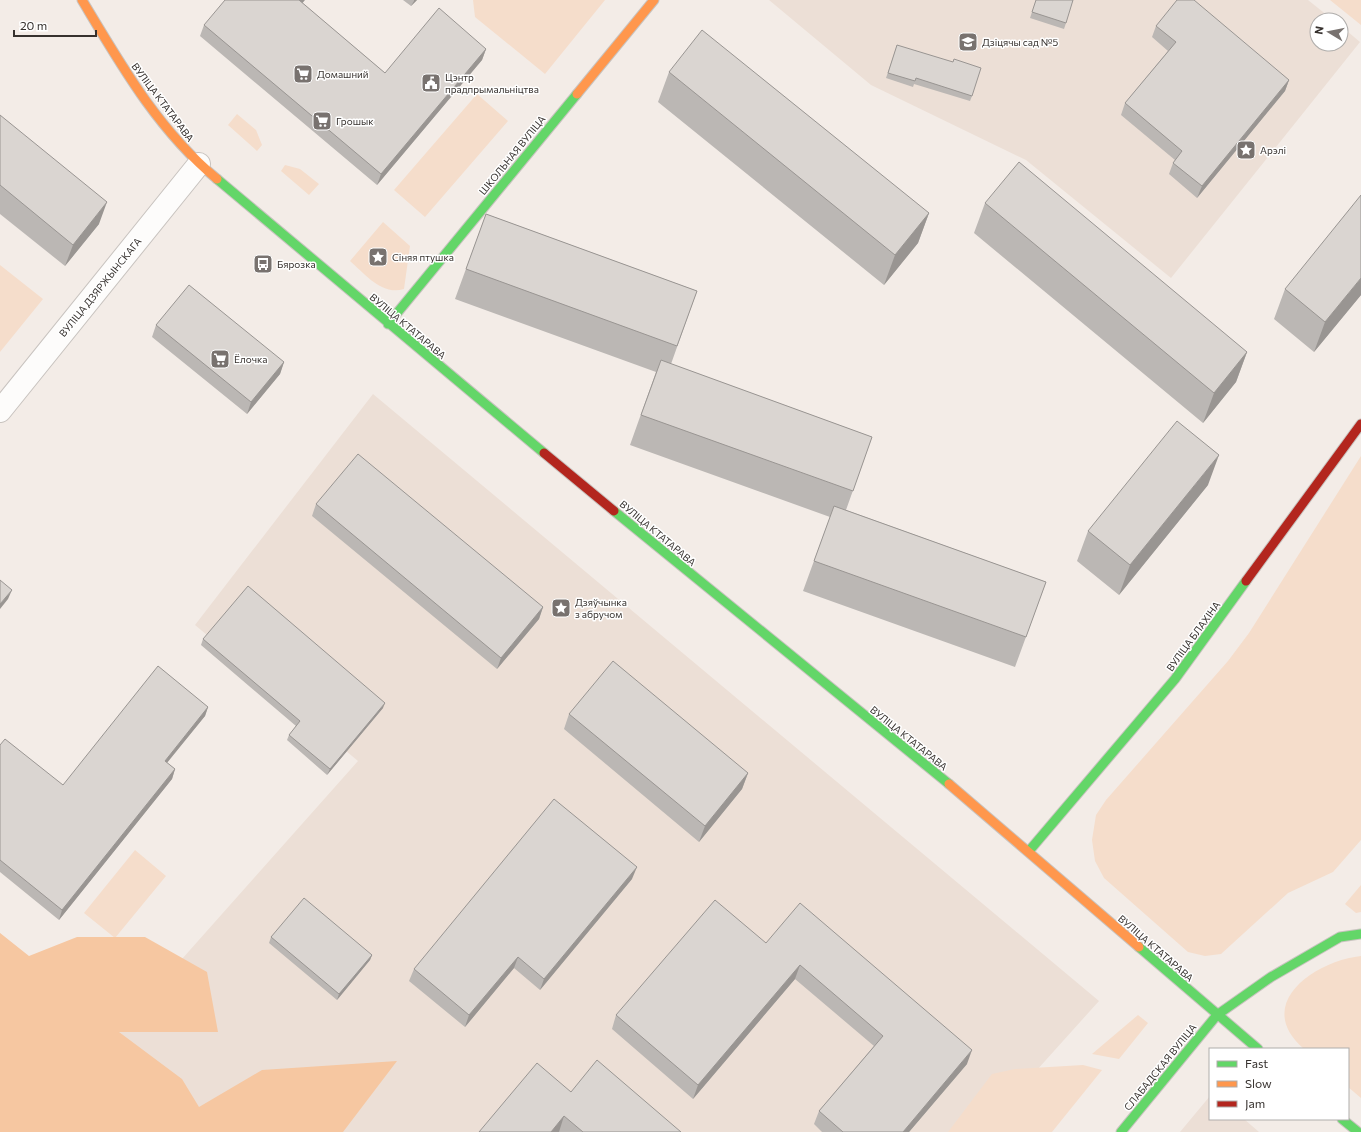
<svg xmlns="http://www.w3.org/2000/svg" width="1361" height="1132" font-family="Commissioner,sans-serif">
<rect width="100%" height="100%" fill="#f3ece7"/>
<path fill="#ecdfd6" d="M 769,0 L 1308,0 L 1333,20 L 1317,20 L 1317,44 L 1341,44 L 1341,26 L 1360,42 L 1171,278 L 1026,160 L 871,85 Z
M 373,394 L 1099,1001 L 981,1132 L 0,1132 L 0,933 L 118,1031 L 358,761 L 195,625 Z
M 1210,1096 L 1210,1119 L 1244,1119 L 1259,1132 L 1180,1132 Z"/>
<path fill="#f5ddcb" d="M 473,0 L 605,0 L 545,74 L 475,17 Z
M 1330,0 L 1361,0 L 1361,25 Z
M 477,94 L 508,121 L 425,217 L 394,190 Z
M 237,114 L 256,130 L 262,145 L 257,151 L 228,125 Z
M 285,165 L 300,169 L 319,184 L 309,195 L 281,171 Z
M 383,222 L 410,246 L 404,289 C 382,296 365,274 350,261 Z
M 0,265 L 43,299 L 0,352 Z
M 1361,456 L 1361,840 L 1333,872 L 1288,893 L 1221,954 L 1205,956 L 1188,952 L 1104,878 L 1095,861 L 1092,840 L 1096,815 L 1106,800 L 1228,661 L 1249,633 Z
M 135,850 L 166,876 L 115,938 L 84,913 Z
M 1361,885 L 1361,912 L 1356,913 L 1345,904 Z
M 1361,956 L 1361,1098 L 1348,1087 L 1348,1049 L 1304,1049 C 1252,1004 1315,961 1361,956 Z
M 1138,1015 L 1148,1023 L 1119,1059 L 1092,1054 Z
M 1083,1065 L 1102,1070 L 1052,1132 L 948,1132 L 992,1074 L 1015,1069 Z"/>
<path fill="#f6c7a1" d="M 0,933 L 29,956 L 77,937 L 145,937 L 207,972 L 218,1032 L 119,1032 L 182,1079 L 199,1107 L 262,1070 L 397,1061 L 343,1132 L 0,1132 Z"/>
<g fill="none" stroke-linecap="round" stroke-linejoin="round">
<g stroke="#c8c3bf" stroke-width="24">
<path id="street" d="M 0,411 L 199,164"/>
</g>
<g stroke="#c8c3bf" stroke-width="11">
<path id="fast" d="M 217,179 L 544,453
M 388,324 L 577,94
M 614,511 L 949,784
M 1029,851 L 1175,679 L 1246,581
M 1139,947 L 1258,1049
M 1342,1119 L 1358,1132
M 1121,1132 L 1217,1015 L 1271,977 L 1340,937 L 1361,934"/>
</g>
<g stroke="#c8c3bf" stroke-width="11">
<path id="slow" d="M 82,0 C 121,65 158,130 217,179
M 577,94 L 654,0
M 949,784 L 1139,947"/>
</g>
<g stroke="#c8c3bf" stroke-width="11">
<path id="jam" d="M 544,453 L 614,511
M 1246,581 L 1361,424"/>
</g>
<use href="#street" stroke="#fdfcfb" stroke-width="22"/>
<use href="#fast" stroke="#63d668" stroke-width="9"/>
<use href="#slow" stroke="#ff974d" stroke-width="9"/>
<use href="#jam" stroke="#b3261e" stroke-width="9"/>
</g>
<path fill="#bbb7b4" d="M 403,0 L 417,0 L 411,6 Z
M 1036,0 L 1066,23 L 1064,29 L 1030,18 Z
M 302,3 L 385,73 L 486,49 L 482,60 L 377,185 L 200,36 L 204,25 Z
M 1156,26 L 1289,80 L 1285,91 L 1197,198 L 1169,174 L 1173,163 L 1175,160 L 1121,115 L 1125,103 L 1168,51 L 1152,37 Z
M 897,45 L 972,96 L 970,101 L 914,84 L 913,87 L 886,78 Z
M 669,72 L 929,213 L 918,243 L 884,285 L 658,102 Z
M 0,115 L 99,224 L 65,266 L 0,214 Z
M 985,203 L 1247,352 L 1236,382 L 1203,423 L 974,233 Z
M 486,214 L 697,291 L 671,364 L 872,437 L 846,510 L 1046,582 L 1015,667 L 803,591 L 830,517 L 630,445 L 656,372 L 455,299 Z
M 1285,289 L 1361,295 L 1314,352 L 1274,319 Z
M 156,325 L 284,362 L 280,374 L 247,414 L 152,337 Z
M 1208,485 L 1119,595 L 1077,561 L 1088,531 Z
M 316,504 L 543,607 L 539,619 L 497,669 L 312,516 Z
M 203,639 L 383,708 L 327,775 L 287,740 L 289,735 L 296,726 L 201,645 Z
M 208,707 L 205,716 L 167,763 L 175,769 L 172,779 L 59,920 L 0,872 L 0,745 L 63,785 Z
M 569,714 L 748,773 L 742,789 L 699,842 L 564,729 Z
M 632,879 L 540,990 L 514,968 L 465,1027 L 409,981 L 414,969 Z
M 271,937 L 372,955 L 370,960 L 337,1000 L 269,943 Z
M 766,943 L 967,1064 L 909,1132 L 822,1132 L 814,1124 L 819,1111 L 874,1046 L 795,979 L 693,1099 L 612,1029 L 616,1015 Z
M 571,1092 L 681,1132 L 479,1132 Z"/>
<path fill="#999592" d="M 299,0 L 305,0 L 295,12 Z
M 414,0 L 417,0 L 411,6 L 414,1 Z
M 486,49 L 482,60 L 377,185 L 381,174 Z
M 1289,80 L 1285,91 L 1197,198 L 1202,186 Z
M 107,202 L 99,224 L 65,266 L 73,245 Z
M 929,213 L 918,243 L 884,285 L 895,255 Z
M 1361,278 L 1361,295 L 1314,352 L 1325,322 Z
M 1247,352 L 1236,382 L 1203,423 L 1214,393 Z
M 284,362 L 280,374 L 247,414 L 251,402 Z
M 1219,455 L 1208,485 L 1119,595 L 1130,565 Z
M 12,590 L 8,599 L 0,609 L 0,604 Z
M 543,607 L 539,619 L 497,669 L 501,658 Z
M 385,703 L 383,708 L 327,775 L 330,769 Z
M 208,707 L 205,716 L 161,770 L 165,761 Z
M 175,769 L 172,779 L 59,920 L 62,910 Z
M 748,773 L 742,789 L 699,842 L 705,826 Z
M 637,867 L 632,879 L 540,990 L 544,979 Z
M 372,955 L 370,960 L 337,1000 L 339,994 Z
M 518,957 L 514,968 L 465,1027 L 469,1015 Z
M 800,965 L 795,979 L 693,1099 L 698,1085 Z
M 972,1050 L 967,1064 L 909,1132 L 903,1132 Z
M 564,1116 L 559,1132 L 551,1132 Z"/>
<path fill="#dad5d1" stroke="#999592" d="M 225,0 L 299,0 L 385,73 L 439,8 L 486,49 L 381,174 L 204,25 Z
M 1036,0 L 1073,0 L 1066,23 L 1032,12 Z
M 1177,0 L 1194,0 L 1289,80 L 1202,186 L 1173,163 L 1182,151 L 1125,103 L 1176,42 L 1156,26 Z
M 702,30 L 929,213 L 895,255 L 669,72 Z
M 897,45 L 953,62 L 954,59 L 981,68 L 972,96 L 916,78 L 915,81 L 888,73 Z
M 0,115 L 107,202 L 73,245 L 0,185 Z
M 1019,162 L 1247,352 L 1214,393 L 985,203 Z
M 1361,195 L 1361,278 L 1325,322 L 1285,289 Z
M 486,214 L 697,291 L 677,346 L 466,269 Z
M 189,285 L 284,362 L 251,402 L 156,325 Z
M 661,360 L 872,437 L 853,491 L 641,415 Z
M 1177,421 L 1219,455 L 1130,565 L 1088,531 Z
M 358,454 L 543,607 L 501,658 L 316,504 Z
M 834,506 L 1046,582 L 1026,637 L 814,561 Z
M 0,580 L 12,590 L 0,604 Z
M 248,586 L 385,703 L 330,769 L 289,735 L 300,721 L 203,639 Z
M 613,661 L 748,773 L 705,826 L 569,714 Z
M 158,666 L 208,707 L 165,761 L 175,769 L 62,910 L 0,860 L 0,745 L 5,739 L 63,785 Z
M 554,799 L 637,867 L 544,979 L 518,957 L 469,1015 L 414,969 Z
M 304,898 L 372,955 L 339,994 L 271,937 Z
M 715,900 L 766,943 L 800,903 L 972,1050 L 903,1132 L 843,1132 L 819,1111 L 883,1036 L 800,965 L 698,1085 L 616,1015 Z
M 597,1060 L 681,1132 L 583,1132 L 564,1116 L 551,1132 L 479,1132 L 537,1063 L 571,1092 Z"/>
<defs>
<g id="school-square" transform="scale(1)"><rect x="-9" y="-9" width="18" height="18" rx="4" fill="#78726f" stroke="#fff"/><path d="M0-5L7-2L0 1L-7-2ZM-4 1L0 2.5L4 1V4Q0 6-4 4Z" fill="#fff"/></g>
<g id="supermarket-square" transform="scale(1)"><rect x="-9" y="-9" width="18" height="18" rx="4" fill="#78726f" stroke="#fff"/><path d="M-6-5.5h2.5l.6 2H6L4.5 2H-2.5L-4.4-4H-6ZM-1.5 3.2a1.3 1.3 0 1 0 .1 0ZM3 3.2a1.3 1.3 0 1 0 .1 0Z" fill="#fff"/></g>
<g id="civic-square" transform="scale(1)"><rect x="-9" y="-9" width="18" height="18" rx="4" fill="#78726f" stroke="#fff"/><path d="M-.6-6.5H3V-4.5H.6V-3L4-1V1h2V6H-6V1h2V-1L-.6-3ZM-1.2 2.5V6h2.4V2.5Z" fill="#fff"/></g>
<g id="sight-square" transform="scale(1)"><rect x="-9" y="-9" width="18" height="18" rx="4" fill="#78726f" stroke="#fff"/><path d="M0-6L1.8-2.2L6-1.7L2.9 1.2L3.7 5.4L0 3.3L-3.7 5.4L-2.9 1.2L-6-1.7L-1.8-2.2Z" fill="#fff"/></g>
<g id="bus-square" transform="scale(1)"><rect x="-9" y="-9" width="18" height="18" rx="4" fill="#78726f" stroke="#fff"/><path d="M-5-6H5V4H4V6H2V4H-2V6H-4V4H-5ZM-3.5-4V0h7V-4ZM-3.5 1.2v1.5H-2V1.2ZM2 1.2v1.5H3.5V1.2Z" fill="#fff"/></g>
</defs>
<g fill-rule="evenodd">
<use href="#school-square" x="968" y="42"/>
<use href="#supermarket-square" x="303" y="74"/>
<use href="#civic-square" x="431" y="83"/>
<use href="#supermarket-square" x="322" y="121"/>
<use href="#sight-square" x="1246" y="150"/>
<use href="#sight-square" x="378" y="257"/>
<use href="#bus-square" x="263" y="264"/>
<use href="#supermarket-square" x="220" y="359"/>
<use href="#sight-square" x="561" y="608"/>
</g>
<g text-anchor="middle" stroke-width="3" stroke-linejoin="round" paint-order="stroke">
<g font-size="10" fill="#36312e" stroke="#fff" text-anchor="start">
<text x="982" y="46">Дзіцячы сад №5</text>
<text x="317" y="78">Домашний</text>
<text x="445" y="81">Цэнтр<tspan x="445" dy="12">прадпрымальніцтва</tspan></text>
<text x="336" y="125">Грошык</text>
<text x="1260" y="154">Арэлі</text>
<text x="392" y="261">Сіняя птушка</text>
<text x="277" y="268">Бярозка</text>
<text x="234" y="363">Ёлочка</text>
<text x="575" y="606">Дзяўчынка<tspan x="575" dy="12">з абручом</tspan></text>
</g>
<g font-size="10" fill="#36312e" stroke="#fff">
<text transform="translate(163 102) rotate(53)" y="4">ВУЛІЦА КТАТАРАВА</text>
<text transform="translate(512 155) rotate(-51)" y="4">ШКОЛЬНАЯ ВУЛІЦА</text>
<text transform="translate(100 287) rotate(-51)" y="4">ВУЛІЦА ДЗЯРЖЫНСКАГА</text>
<text transform="translate(408 326) rotate(40)" y="4">ВУЛІЦА КТАТАРАВА</text>
<text transform="translate(658 533) rotate(40)" y="4">ВУЛІЦА КТАТАРАВА</text>
<text transform="translate(1193 636) rotate(-54)" y="4">ВУЛІЦА БЛАХІНА</text>
<text transform="translate(909 738) rotate(39)" y="4">ВУЛІЦА КТАТАРАВА</text>
<text transform="translate(1156 948) rotate(41)" y="4">ВУЛІЦА КТАТАРАВА</text>
<text transform="translate(1160 1067) rotate(-51)" y="4">СЛАБАДСКАЯ ВУЛІЦА</text>
</g>
</g>
<rect x="1209" y="1048" width="140" height="72" fill="#ffffff" stroke="#afadab"/>
<rect x="1217" y="1061" width="20" height="6" fill="#63d668" stroke="#afadab"/>
<text x="1245" y="1068" font-size="12" fill="#36312e">Fast</text>
<rect x="1217" y="1081" width="20" height="6" fill="#ff974d" stroke="#afadab"/>
<text x="1245" y="1088" font-size="12" fill="#36312e">Slow</text>
<rect x="1217" y="1101" width="20" height="6" fill="#b3261e" stroke="#afadab"/>
<text x="1245" y="1108" font-size="12" fill="#36312e">Jam</text>
<g transform="translate(1329 32) rotate(280)"><circle r="19" fill="#ffffff" stroke="#afadab"/>
<path d="M0-3L7 15L0 10L-7 15Z" fill="#78726f"/>
<text y="-6" font-size="11" font-weight="bold" text-anchor="middle" fill="#36312e">N</text>
</g>
<path d="M14 30v6h82v-6" fill="none" stroke="#36312e" stroke-width="2"/>
<text x="20" y="30" font-size="12" fill="#36312e" stroke="#ffffff" stroke-width="3" paint-order="stroke">20 m</text>
</svg>
